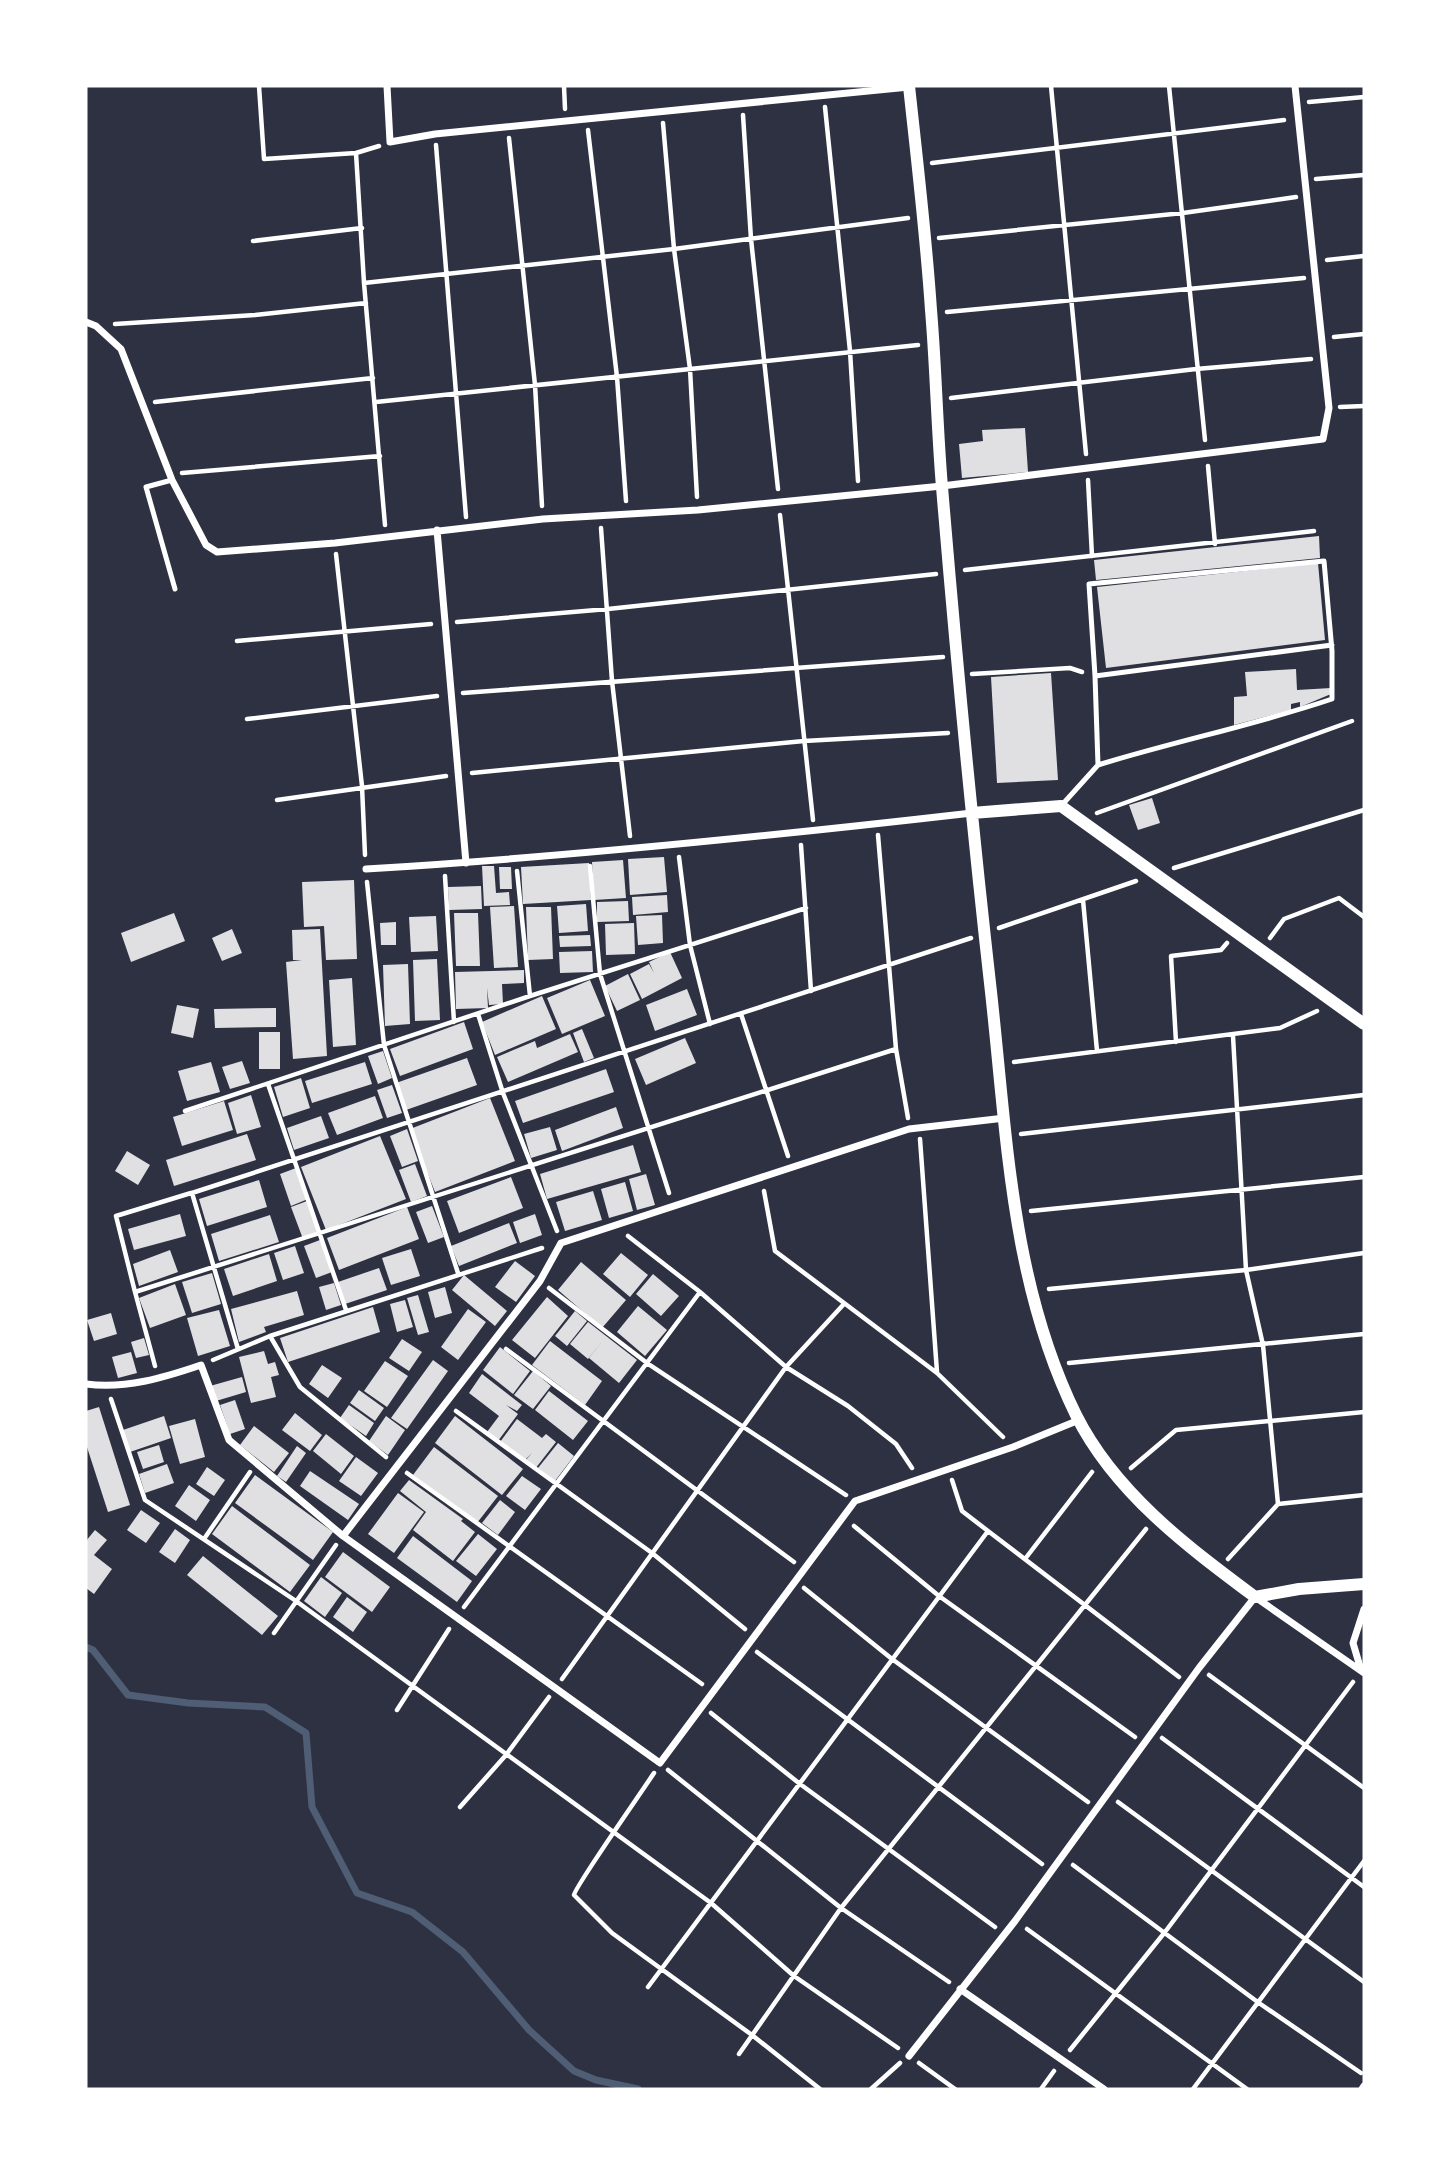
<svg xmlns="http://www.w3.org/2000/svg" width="1450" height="2175" font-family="Figtree,sans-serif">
<rect width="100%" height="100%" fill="#2d3142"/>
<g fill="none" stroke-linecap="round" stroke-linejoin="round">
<path stroke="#4f5d75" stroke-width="7" d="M 86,1647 L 93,1650 L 128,1695 L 188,1703 L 265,1707 L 306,1733 L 312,1807 L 357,1893 L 412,1912 L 463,1952 L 529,2030 L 574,2071 L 596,2080 L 638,2089"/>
</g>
<path fill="#e0e0e3" d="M 1025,428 L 1028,472 L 962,478 L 959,444 L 983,441 L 982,430 Z
M 1319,536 L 1320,558 L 1096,580 L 1094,560 Z
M 1318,563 L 1325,640 L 1106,668 L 1097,587 Z
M 1296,669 L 1297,690 L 1331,688 L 1331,694 L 1300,707 L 1300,702 L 1291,704 L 1291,710 L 1234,725 L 1234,697 L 1247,696 L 1245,672 Z
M 1051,673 L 1058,780 L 997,783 L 991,677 Z
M 1152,798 L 1160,823 L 1138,830 L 1129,805 Z
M 664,857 L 667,892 L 630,895 L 628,859 Z
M 623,860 L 626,898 L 594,900 L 592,862 Z
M 589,863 L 591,900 L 523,904 L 521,867 Z
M 482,866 L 494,866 L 496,893 L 509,892 L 510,905 L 484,906 Z
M 499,867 L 511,867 L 512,889 L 500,889 Z
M 354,880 L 357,959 L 326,960 L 324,926 L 304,927 L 302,882 Z
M 481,886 L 482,909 L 449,910 L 448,887 Z
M 667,895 L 668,912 L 633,915 L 632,897 Z
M 628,901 L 629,921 L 597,922 L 597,902 Z
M 586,904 L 588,931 L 559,933 L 557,906 Z
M 514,906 L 518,967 L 494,968 L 490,907 Z
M 526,907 L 551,907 L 553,959 L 528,960 Z
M 174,913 L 185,941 L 131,962 L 121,933 Z
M 454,913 L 478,913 L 480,966 L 456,966 Z
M 662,915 L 663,943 L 638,945 L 636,916 Z
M 436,916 L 438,951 L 411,952 L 409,917 Z
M 396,922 L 396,945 L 381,945 L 380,923 Z
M 634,923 L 635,954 L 606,955 L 605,924 Z
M 232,929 L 242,953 L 222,961 L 212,938 Z
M 320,929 L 327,1056 L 293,1059 L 286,962 L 302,960 L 293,960 L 292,930 Z
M 590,935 L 591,946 L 560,947 L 559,936 Z
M 592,951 L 593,972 L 560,973 L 559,952 Z
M 670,952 L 682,978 L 642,999 L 630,974 L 649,964 L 654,973 L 649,962 Z
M 437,959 L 440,1020 L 415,1021 L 413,960 Z
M 408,964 L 410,1024 L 385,1026 L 383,965 Z
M 524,970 L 524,983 L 502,984 L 503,1004 L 489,1005 L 487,988 L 488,1008 L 456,1009 L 455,972 Z
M 628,974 L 640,1000 L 617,1011 L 605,986 Z
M 352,978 L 356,1045 L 333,1047 L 329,980 Z
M 590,980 L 605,1016 L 562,1034 L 547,998 Z
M 687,989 L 697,1015 L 655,1031 L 646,1005 Z
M 542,996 L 556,1029 L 495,1055 L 482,1022 Z
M 177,1005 L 199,1009 L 193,1038 L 171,1033 Z
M 276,1008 L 276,1027 L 215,1028 L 214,1009 Z
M 464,1022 L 473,1049 L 400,1076 L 390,1049 Z
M 582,1029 L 594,1058 L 584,1062 L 573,1033 Z
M 259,1032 L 280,1032 L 280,1069 L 259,1069 Z
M 570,1034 L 578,1052 L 508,1082 L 497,1057 L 535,1041 L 537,1048 Z
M 685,1038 L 696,1063 L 646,1085 L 635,1059 Z
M 383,1051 L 392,1078 L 378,1084 L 368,1056 Z
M 467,1058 L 477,1085 L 406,1110 L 396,1083 Z
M 242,1061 L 250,1083 L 230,1089 L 222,1067 Z
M 211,1062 L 220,1092 L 187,1101 L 178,1071 Z
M 365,1062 L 372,1084 L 312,1103 L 305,1081 Z
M 606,1069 L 614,1092 L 523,1123 L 515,1101 Z
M 301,1078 L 310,1108 L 283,1117 L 274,1087 Z
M 392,1085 L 402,1113 L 387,1118 L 377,1090 Z
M 251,1095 L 261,1127 L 237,1134 L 228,1103 Z
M 375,1096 L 383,1118 L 337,1135 L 328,1113 Z
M 490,1098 L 515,1161 L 435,1192 L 410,1129 Z
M 224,1101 L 233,1130 L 182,1146 L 173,1117 Z
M 616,1107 L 623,1128 L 562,1151 L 555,1130 Z
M 321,1116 L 329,1138 L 294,1150 L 287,1128 Z
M 550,1127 L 557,1150 L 531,1158 L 524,1134 Z
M 407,1129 L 418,1161 L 402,1167 L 390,1136 Z
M 247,1134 L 256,1160 L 174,1186 L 166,1160 Z
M 380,1136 L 406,1199 L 326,1230 L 301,1167 Z
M 633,1145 L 641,1172 L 547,1199 L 540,1174 Z
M 127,1151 L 150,1165 L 138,1185 L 115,1171 Z
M 415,1164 L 427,1196 L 411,1202 L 399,1170 Z
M 296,1168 L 308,1199 L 291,1206 L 280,1174 Z
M 646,1174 L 655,1205 L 637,1210 L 629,1179 Z
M 511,1177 L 523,1208 L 459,1233 L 447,1201 Z
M 259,1180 L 267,1207 L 207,1226 L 199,1199 Z
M 625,1182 L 633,1211 L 609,1218 L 601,1189 Z
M 593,1191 L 602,1220 L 565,1231 L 556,1202 Z
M 307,1201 L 319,1232 L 303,1239 L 291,1207 Z
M 432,1206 L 444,1237 L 428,1243 L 416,1212 Z
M 407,1207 L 419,1239 L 339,1270 L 327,1238 Z
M 180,1214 L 186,1236 L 134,1250 L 128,1229 Z
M 535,1214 L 542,1235 L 520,1243 L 513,1222 Z
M 270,1215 L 279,1242 L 219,1261 L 211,1234 Z
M 509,1223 L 517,1243 L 459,1266 L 451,1246 Z
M 320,1240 L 332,1272 L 316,1278 L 304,1246 Z
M 295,1246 L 304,1273 L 283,1280 L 274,1253 Z
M 411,1249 L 420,1276 L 391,1285 L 382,1258 Z
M 170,1250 L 178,1272 L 139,1286 L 133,1264 Z
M 621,1253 L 648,1275 L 630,1297 L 603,1274 Z
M 269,1254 L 277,1281 L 233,1296 L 224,1269 Z
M 515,1261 L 535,1276 L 516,1302 L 495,1287 Z
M 581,1262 L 626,1300 L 602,1328 L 558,1290 Z
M 379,1268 L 387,1290 L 345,1304 L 338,1282 Z
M 212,1273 L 221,1304 L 192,1313 L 182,1282 Z
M 653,1274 L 679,1296 L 661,1316 L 636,1294 Z
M 464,1275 L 507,1311 L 495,1326 L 452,1290 Z
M 334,1283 L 341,1305 L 326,1310 L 319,1287 Z
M 175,1284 L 186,1315 L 150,1328 L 139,1298 Z
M 445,1287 L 452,1313 L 435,1318 L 428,1292 Z
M 297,1291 L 304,1315 L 264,1327 L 266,1332 L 239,1342 L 231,1309 Z
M 418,1295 L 429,1332 L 418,1335 L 407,1298 Z
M 547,1297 L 568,1316 L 535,1358 L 512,1340 Z
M 405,1300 L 413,1327 L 397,1332 L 390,1304 Z
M 638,1306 L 667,1330 L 645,1356 L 617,1332 Z
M 373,1307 L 380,1332 L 288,1362 L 280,1338 Z
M 468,1309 L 486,1322 L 458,1360 L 441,1347 Z
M 219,1310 L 230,1346 L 198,1356 L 187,1318 Z
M 575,1311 L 587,1321 L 567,1346 L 555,1336 Z
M 111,1313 L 117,1334 L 94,1341 L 87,1320 Z
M 588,1322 L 637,1360 L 619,1383 L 589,1358 L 604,1339 L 588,1359 L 570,1344 Z
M 144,1338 L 149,1355 L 136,1358 L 131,1342 Z
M 402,1339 L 422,1352 L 409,1371 L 389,1358 Z
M 550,1341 L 602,1381 L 585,1405 L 532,1365 Z
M 500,1347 L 530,1371 L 513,1394 L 483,1370 Z
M 264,1351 L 268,1364 L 275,1362 L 279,1375 L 271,1377 L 276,1397 L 251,1403 L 239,1357 Z
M 131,1352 L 137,1373 L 118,1378 L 112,1357 Z
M 433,1360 L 448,1371 L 407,1429 L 391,1418 Z
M 385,1361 L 408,1376 L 387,1407 L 364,1391 Z
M 322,1365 L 342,1378 L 328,1398 L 309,1384 Z
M 533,1371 L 551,1386 L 533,1409 L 514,1395 Z
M 482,1374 L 522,1405 L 517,1411 L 506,1405 L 518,1414 L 498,1441 L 487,1432 L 499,1416 L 469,1393 Z
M 242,1377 L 246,1392 L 216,1401 L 210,1386 Z
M 359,1390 L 384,1408 L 375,1421 L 350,1403 Z
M 549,1391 L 588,1421 L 573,1440 L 535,1410 Z
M 235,1400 L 245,1429 L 230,1434 L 220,1405 Z
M 349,1405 L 374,1423 L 366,1436 L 340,1418 Z
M 99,1407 L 130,1505 L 108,1512 L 86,1444 L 86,1411 Z
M 295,1413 L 322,1435 L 310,1451 L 282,1430 Z
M 164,1416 L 171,1438 L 130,1452 L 123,1430 Z
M 386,1416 L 405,1430 L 388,1455 L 369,1441 Z
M 455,1416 L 523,1469 L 502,1495 L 435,1443 Z
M 195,1419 L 205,1457 L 180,1464 L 169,1426 Z
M 517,1419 L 542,1438 L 546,1434 L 556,1442 L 535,1469 L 525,1461 L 532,1453 L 524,1461 L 500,1442 Z
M 254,1426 L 289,1453 L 274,1472 L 240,1445 Z
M 326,1434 L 354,1456 L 341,1474 L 313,1451 Z
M 558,1443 L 574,1456 L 555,1481 L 538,1468 Z
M 159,1445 L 164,1462 L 143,1469 L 137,1452 Z
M 297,1446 L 306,1453 L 286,1482 L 277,1476 Z
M 434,1447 L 498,1496 L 477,1523 L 413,1475 Z
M 356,1457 L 378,1473 L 361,1496 L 339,1481 Z
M 167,1464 L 174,1483 L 145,1493 L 139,1474 Z
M 207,1467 L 225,1480 L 214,1496 L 196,1484 Z
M 310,1471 L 359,1504 L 348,1520 L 300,1486 Z
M 255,1475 L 333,1532 L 313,1560 L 235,1503 Z
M 522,1476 L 541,1489 L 525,1510 L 506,1496 Z
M 409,1480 L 463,1519 L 461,1521 L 475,1532 L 453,1561 L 413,1530 L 426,1512 L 400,1491 Z
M 189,1485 L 210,1500 L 196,1521 L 175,1506 Z
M 398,1493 L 424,1512 L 394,1553 L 368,1534 Z
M 500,1500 L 515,1512 L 498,1535 L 482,1523 Z
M 232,1506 L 310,1565 L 290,1592 L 212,1534 Z
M 141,1510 L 160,1523 L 146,1543 L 127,1530 Z
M 175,1529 L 190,1540 L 175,1563 L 159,1552 Z
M 95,1530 L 107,1540 L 94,1555 L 112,1569 L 94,1594 L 86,1588 L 86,1541 Z
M 478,1534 L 497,1549 L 476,1576 L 456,1561 Z
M 413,1536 L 472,1581 L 457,1602 L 397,1558 Z
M 343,1552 L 390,1587 L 372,1612 L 325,1577 Z
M 203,1556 L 278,1616 L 262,1635 L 187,1575 Z
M 321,1577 L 342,1593 L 325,1617 L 304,1601 Z
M 347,1597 L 367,1612 L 353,1632 L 333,1617 Z"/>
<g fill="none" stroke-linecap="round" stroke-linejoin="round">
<path stroke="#fff" stroke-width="4.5" d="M 259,86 L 264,159 L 356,153
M 564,86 L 565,109
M 1051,86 L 1086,454
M 1169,86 L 1205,440
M 1309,102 L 1364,97
M 825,107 L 850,351 L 858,481
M 743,115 L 751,239 L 778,489
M 663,123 L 674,249 L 690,369 L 697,497
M 588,130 L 617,377 L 626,501
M 509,138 L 535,385 L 542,506
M 436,145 L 466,517
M 379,146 L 356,153 L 364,283 L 385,525
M 932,163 L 1284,120
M 1316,179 L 1364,175
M 939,238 L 1183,213 L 1296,197
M 253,241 L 362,228
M 1327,260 L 1364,256
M 364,283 L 674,249 L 908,218
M 947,312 L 1304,278
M 115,324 L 255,315 L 366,303
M 1334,337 L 1364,334
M 951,398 L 1196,369 L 1311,359
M 155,402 L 373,378
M 376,402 L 918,345
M 1340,407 L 1364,406
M 1208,466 L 1215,544
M 182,473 L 380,456
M 1088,480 L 1092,556
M 780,515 L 813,820
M 601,528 L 612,681 L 630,836
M 336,554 L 362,786 L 365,855
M 965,570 L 1314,531
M 457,622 L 608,609 L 936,574
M 237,641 L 431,624
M 972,674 L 1070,668 L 1082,672
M 463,693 L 943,657
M 247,719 L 437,696
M 472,773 L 804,741 L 948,733
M 277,800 L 446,776
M 1097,813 L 1352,721
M 801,845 L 811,991
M 679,857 L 690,945 L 710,1024
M 590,866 L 600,974 L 669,1193
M 1174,868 L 1364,810
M 517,871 L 530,996
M 445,876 L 454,1022
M 367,882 L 384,1045 L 458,1273
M 1083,900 L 1097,1051
M 999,928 L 1136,881
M 1270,938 L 1284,919 L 1339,898 L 1364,917
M 478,1014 L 503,1093 L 557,1231
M 741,1014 L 788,1156
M 1176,1042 L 1171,956 L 1221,950 L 1227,943
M 896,1049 L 908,1118
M 1014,1062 L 1280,1028 L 1317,1011
M 268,1084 L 346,1310
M 185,1111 L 530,996 L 806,908
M 1021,1134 L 1364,1095
M 920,1139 L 937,1372
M 764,1191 L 775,1251 L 937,1373 L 1003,1437
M 1031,1211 L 1364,1177
M 628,1236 L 700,1292 L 786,1367 L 848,1406 L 896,1444 L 912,1468
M 549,1288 L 647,1363 L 846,1495
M 1049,1289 L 1246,1270 L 1364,1253
M 135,1292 L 116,1216 L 191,1193
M 270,1336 L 300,1387 L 386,1457
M 238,1349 L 192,1193 L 971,938
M 506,1349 L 794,1562
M 213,1360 L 270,1336 L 542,1248
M 1069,1363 L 1364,1334
M 155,1366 L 135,1292 L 896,1049 L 878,835
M 111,1399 L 145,1500 L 296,1601 L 711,1903 L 794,1976 L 898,2048
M 456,1411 L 652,1553 L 745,1629
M 1131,1468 L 1176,1430 L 1364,1412
M 407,1473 L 702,1684
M 952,1480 L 962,1511 L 988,1531
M 1278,1504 L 1364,1495
M 854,1526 L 939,1596 L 1135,1737
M 204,1539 L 250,1472
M 1025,1559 L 1092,1472
M 1228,1559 L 1278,1504 L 1263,1345 L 1246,1270 L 1233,1036
M 804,1588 L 892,1659 L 1088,1802
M 464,1607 L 700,1292
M 274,1633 L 336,1545
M 757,1652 L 1042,1864
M 1209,1675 L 1364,1788
M 562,1679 L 786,1367 L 843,1305
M 397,1710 L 449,1629
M 711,1713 L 800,1784 L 995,1927
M 1162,1738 L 1364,1887
M 668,1770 L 841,1908 L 949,1982
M 654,1773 C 643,1790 574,1888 574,1895 L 612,1933 L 752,2035 L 820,2089
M 1118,1802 L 1364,1982
M 460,1807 L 506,1755 L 549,1697
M 1073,1865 L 1259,2003 L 1361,2073
M 1027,1929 L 1247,2089
M 648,1987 L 988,1531 L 1179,1677
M 1070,2050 L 1165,1932 L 1353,1682
M 739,2054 L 841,1908 L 1146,1529
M 919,2063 L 955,2089
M 871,2089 L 900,2063
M 1041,2089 L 1054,2071
M 1193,2089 L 1364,1861"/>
<path stroke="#fff" stroke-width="5" d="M 172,480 L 146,487 L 175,589
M 1095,676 L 1089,584 L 1324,561 L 1332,651 L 1332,699 C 1255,725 1176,741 1098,765
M 1061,806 L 1098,765 L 1095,676 L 1332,645"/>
<path stroke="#fff" stroke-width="7" d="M 387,86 L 390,142 L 435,134 L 909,87
M 86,322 L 96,326 L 121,349 L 172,480 L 206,545 L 217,552 L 335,543 L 543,519 L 698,510 L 942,486 L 1323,439 L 1329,408 L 1295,86
M 437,530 L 466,863
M 366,869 C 568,857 771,836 972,813
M 86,1384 C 126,1389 163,1378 201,1365 L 229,1440 L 343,1536 L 660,1763 L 855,1501 L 1013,1447 L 1079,1420
M 343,1536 L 540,1281 L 561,1243 L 909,1129 L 1005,1118
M 1361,1670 L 1353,1643 L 1364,1609
M 960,1989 L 1104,2089
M 909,2056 L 1015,1921 L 1199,1668 L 1255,1597 L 1364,1673
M 1362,2089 L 1364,2086"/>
<path stroke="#fff" stroke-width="12" d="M 909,86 C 917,160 926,235 931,310 C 936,369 937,428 942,487 C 956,655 972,824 991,992 C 1007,1136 1011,1283 1076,1415 C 1115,1493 1188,1547 1255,1597 L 1299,1589 L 1364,1584
M 972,813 L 1061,806 L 1364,1024"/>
</g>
<rect width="1450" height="2175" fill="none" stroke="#ffffff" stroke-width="175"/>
</svg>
